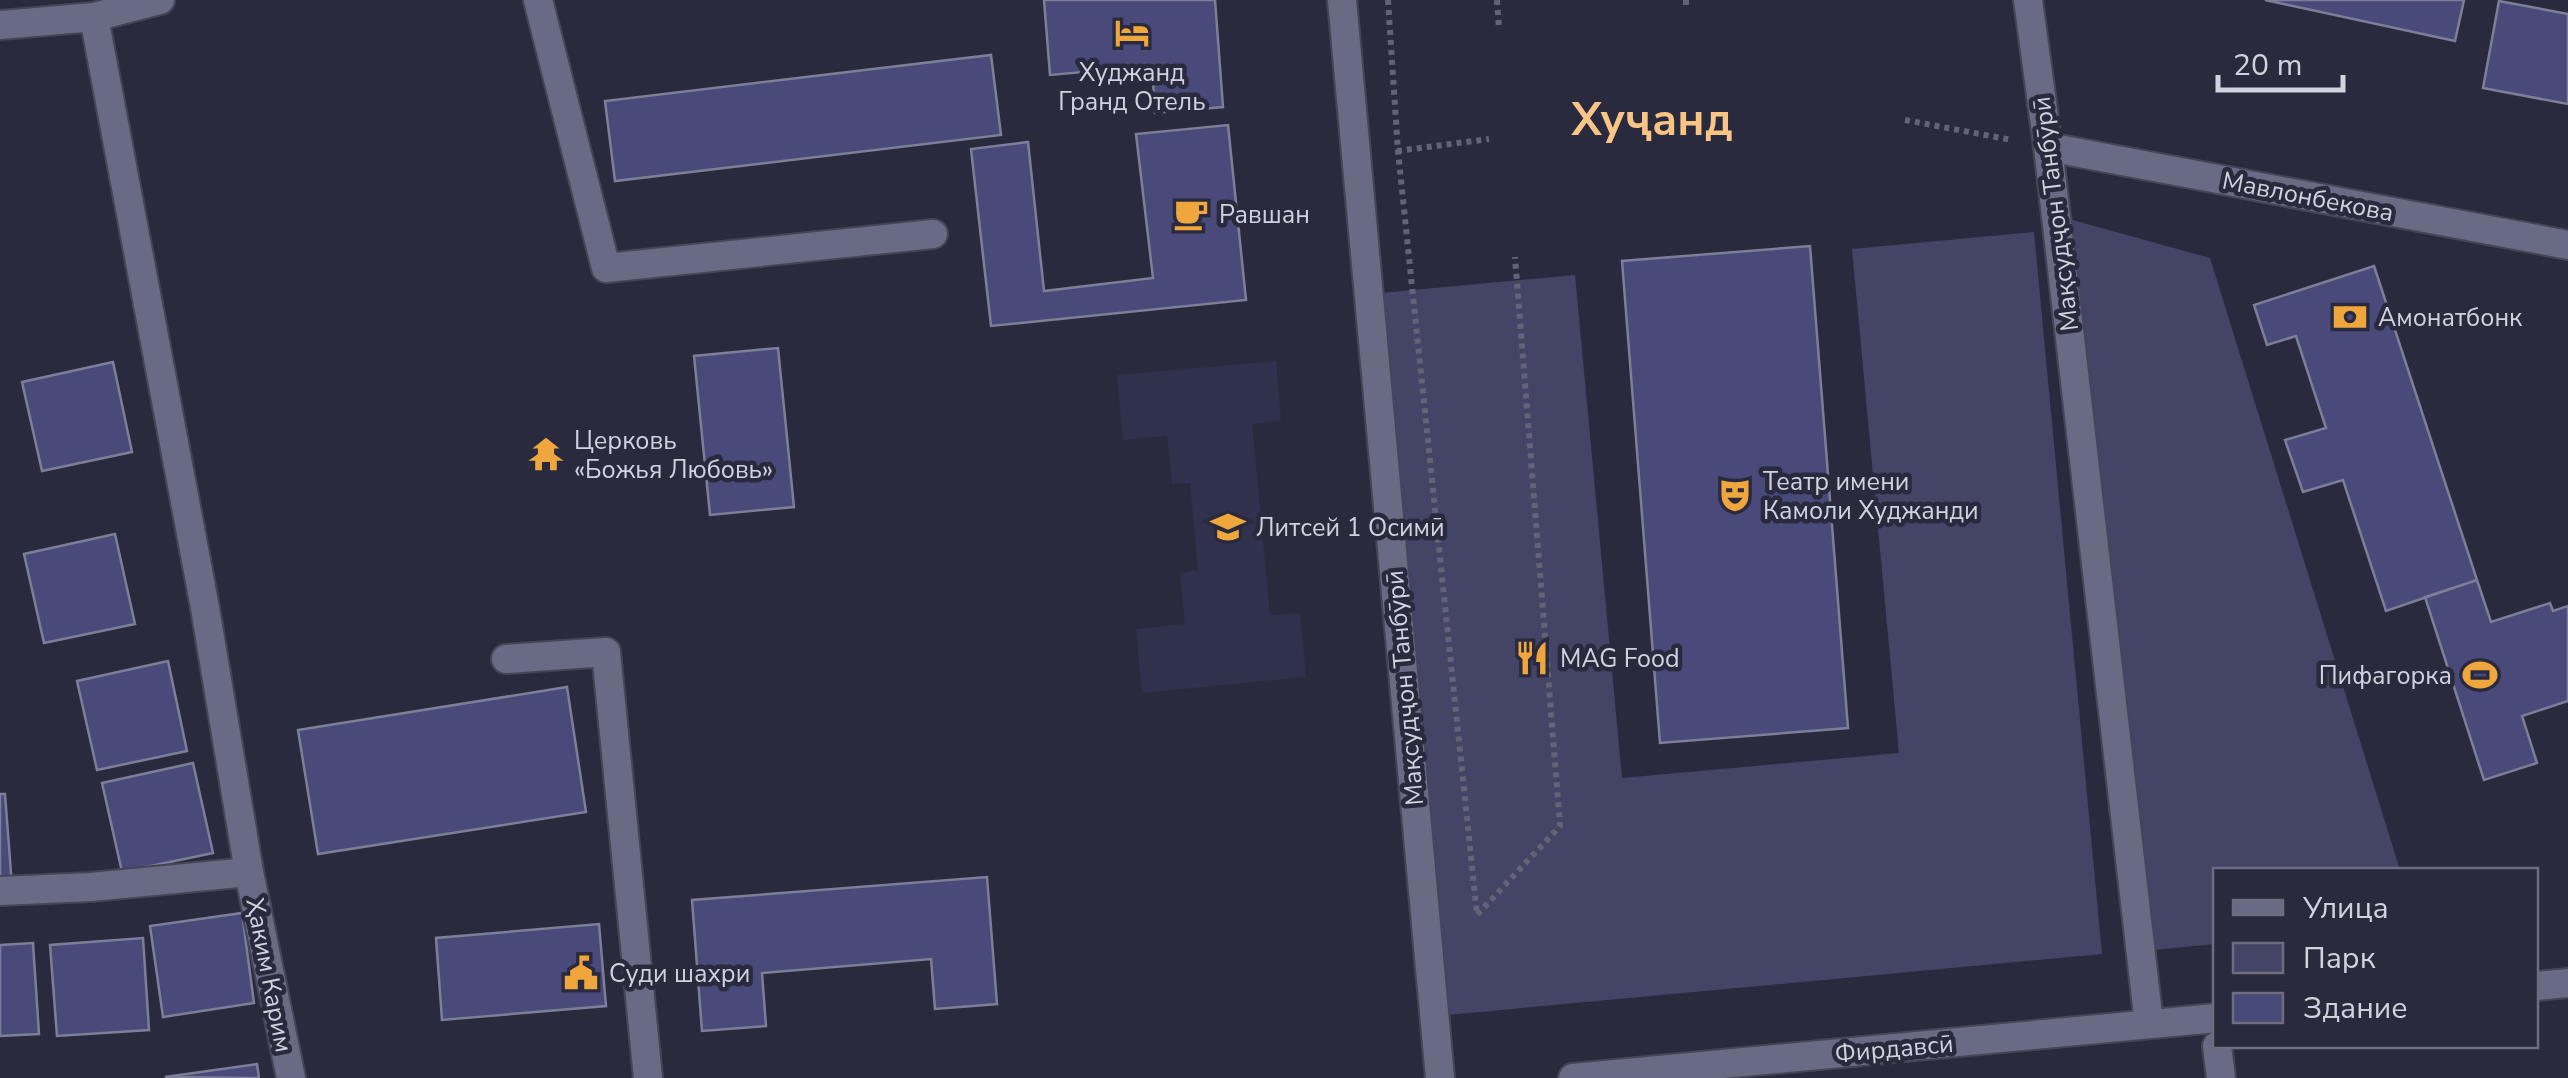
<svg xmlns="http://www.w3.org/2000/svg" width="2568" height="1078" font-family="'Nunito Sans',sans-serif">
<rect width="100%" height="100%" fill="#2a2a3f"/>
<path fill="#30314c" d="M 1276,361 L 1281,421 L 1252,424 L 1270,615 L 1300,613 L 1306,677 L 1142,693 L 1136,629 L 1185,624 L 1180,573 L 1198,570 L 1190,483 L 1172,484 L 1167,436 L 1123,440 L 1117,375 Z"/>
<path fill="#444566" d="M 2058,216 L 2210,258 L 2400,870 L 2216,870 L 2215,944 L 2133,952 Z
M 2034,232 L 2102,954 L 1447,1015 L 1380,293 L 1575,275 L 1622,778 L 1899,753 L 1852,249 Z"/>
<path fill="#49497a" stroke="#7d7e98" stroke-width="2.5" d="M 1044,0 L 1215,0 L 1223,107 L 1155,113 L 1152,66 L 1050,75 Z
M 2265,0 L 2464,0 L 2455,41 Z
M 2499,1 L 2568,14 L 2568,104 L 2483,88 Z
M 991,55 L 1001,135 L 615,181 L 605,101 Z
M 1228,125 L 1246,300 L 991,326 L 971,149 L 1028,142 L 1044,291 L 1153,278 L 1136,134 Z
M 1810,246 L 1848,728 L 1660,743 L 1622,261 Z
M 2374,266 L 2477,580 L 2386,611 L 2343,480 L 2303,492 L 2285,440 L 2326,428 L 2296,336 L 2267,345 L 2254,305 Z
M 778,348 L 794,507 L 710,515 L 694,356 Z
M 113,362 L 132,452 L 42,471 L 22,382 Z
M 115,534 L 135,624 L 44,643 L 24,554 Z
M 2477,580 L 2491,622 L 2550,603 L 2553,611 L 2568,606 L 2568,701 L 2522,716 L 2537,763 L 2484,780 L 2425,597 Z
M 168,661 L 187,751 L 97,770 L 77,681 Z
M 567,687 L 586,812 L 318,854 L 298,730 Z
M 193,763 L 213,853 L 122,872 L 102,783 Z
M 0,794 L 5,794 L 12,886 L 0,887 Z
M 987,877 L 997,1004 L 935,1009 L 931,959 L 762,973 L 766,1026 L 702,1031 L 692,900 Z
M 242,913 L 254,1003 L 163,1017 L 150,926 Z
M 599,924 L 606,1006 L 442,1020 L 436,938 Z
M 143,938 L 149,1030 L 57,1036 L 50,945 Z
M 33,943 L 39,1034 L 0,1036 L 0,945 Z
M 257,1064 L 259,1078 L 165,1077 Z"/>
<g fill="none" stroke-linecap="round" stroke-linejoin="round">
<g stroke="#444556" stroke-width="32">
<path id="minor" d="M 538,0 L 606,268 L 933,234
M 506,659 L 606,652 L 648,1078
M 0,891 L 91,887 L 249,872
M 2217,1046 L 2221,1078"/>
</g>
<g stroke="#444556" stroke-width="32">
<path id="tertiary" d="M 1342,0 L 1440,1078
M 2028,0 L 2048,147 L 2149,1024
M 94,17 L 205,608 L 249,872 L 291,1078
M 0,25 L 94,17 L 160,0
M 2048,147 L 2568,245
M 2536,986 L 2568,983
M 1573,1078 L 2216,1018"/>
</g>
<path stroke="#636376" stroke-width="6" stroke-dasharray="5 5" stroke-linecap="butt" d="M 1388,0 L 1398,151 L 1477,915 L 1560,826 L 1515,257
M 1497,0 L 1499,29
M 1686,0 L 1686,8
M 1905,120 L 2012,140
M 1397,151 L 1489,139"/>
<use href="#minor" stroke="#696a83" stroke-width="28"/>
<use href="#tertiary" stroke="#696a83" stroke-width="28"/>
</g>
<defs>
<g id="hotel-bare" transform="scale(2.7)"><path d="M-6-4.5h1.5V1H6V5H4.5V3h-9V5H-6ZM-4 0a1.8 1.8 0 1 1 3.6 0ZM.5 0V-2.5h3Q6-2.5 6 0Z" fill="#efa73d" stroke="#2a2a3f" stroke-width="2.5" paint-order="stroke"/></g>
<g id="cafe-bare" transform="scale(2.7)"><path d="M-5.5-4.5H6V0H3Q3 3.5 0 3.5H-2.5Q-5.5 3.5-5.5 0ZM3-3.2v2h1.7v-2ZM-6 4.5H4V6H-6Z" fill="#efa73d" stroke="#2a2a3f" stroke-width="2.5" paint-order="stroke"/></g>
<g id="bank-bare" transform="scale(2.7)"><path d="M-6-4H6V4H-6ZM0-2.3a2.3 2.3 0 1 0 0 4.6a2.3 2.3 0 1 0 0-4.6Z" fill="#efa73d" stroke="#2a2a3f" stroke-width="2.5" paint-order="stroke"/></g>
<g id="temple-bare" transform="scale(2.7)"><path d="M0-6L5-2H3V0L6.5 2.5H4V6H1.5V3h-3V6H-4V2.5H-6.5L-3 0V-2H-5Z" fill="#efa73d" stroke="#2a2a3f" stroke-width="2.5" paint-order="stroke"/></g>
<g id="theatre-bare" transform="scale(2.7)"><path d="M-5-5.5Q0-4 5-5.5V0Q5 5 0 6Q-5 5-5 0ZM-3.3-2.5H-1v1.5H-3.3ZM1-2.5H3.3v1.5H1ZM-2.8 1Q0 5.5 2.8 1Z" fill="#efa73d" stroke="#2a2a3f" stroke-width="2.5" paint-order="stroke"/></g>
<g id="school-bare" transform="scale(2.7)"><path d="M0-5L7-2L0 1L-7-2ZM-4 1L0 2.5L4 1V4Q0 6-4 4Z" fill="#efa73d" stroke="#2a2a3f" stroke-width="2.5" paint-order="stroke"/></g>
<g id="restaurant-bare" transform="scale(2.7)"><path d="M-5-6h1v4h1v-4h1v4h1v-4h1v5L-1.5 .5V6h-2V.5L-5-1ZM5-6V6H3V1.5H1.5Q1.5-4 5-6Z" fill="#efa73d" stroke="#2a2a3f" stroke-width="2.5" paint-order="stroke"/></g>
<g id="stadium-bare" transform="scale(2.7)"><path d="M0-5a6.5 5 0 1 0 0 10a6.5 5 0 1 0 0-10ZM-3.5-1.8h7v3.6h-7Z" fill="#efa73d" stroke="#2a2a3f" stroke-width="2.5" paint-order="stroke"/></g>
<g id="civic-bare" transform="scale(2.7)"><path d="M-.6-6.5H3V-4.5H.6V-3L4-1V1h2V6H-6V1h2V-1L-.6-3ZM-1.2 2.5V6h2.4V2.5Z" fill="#efa73d" stroke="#2a2a3f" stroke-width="2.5" paint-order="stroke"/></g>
</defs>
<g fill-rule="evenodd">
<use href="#hotel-bare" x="1132" y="33"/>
<use href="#cafe-bare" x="1191" y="214"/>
<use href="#bank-bare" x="2350" y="317"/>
<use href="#temple-bare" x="546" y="454"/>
<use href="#theatre-bare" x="1735" y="495"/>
<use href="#school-bare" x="1228" y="527"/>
<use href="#restaurant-bare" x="1532" y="658"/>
<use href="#stadium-bare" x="2480" y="675"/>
<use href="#civic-bare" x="581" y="973"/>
</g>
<g text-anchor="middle" stroke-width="9" stroke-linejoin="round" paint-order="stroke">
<g font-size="25" fill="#d1d2e0" stroke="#2a2a3f" text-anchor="start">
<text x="1132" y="81" text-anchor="middle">Худжанд<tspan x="1132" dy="29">Гранд Отель</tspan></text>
<text x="1219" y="223">Равшан</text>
<text x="2378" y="326">Амонатбонк</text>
<text x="574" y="449">Церковь<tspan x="574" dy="29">«Божья Любовь»</tspan></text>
<text x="1763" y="490">Театр имени<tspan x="1763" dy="29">Камоли Худжанди</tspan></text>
<text x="1256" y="536">Литсей 1 Осимӣ</text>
<text x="1560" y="667">MAG Food</text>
<text x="2452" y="684" text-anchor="end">Пифагорка</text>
<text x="609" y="982">Суди шахри</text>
</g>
<g font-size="25" fill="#d1d2e0" stroke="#2a2a3f">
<text transform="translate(2308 196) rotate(11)" y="9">Мавлонбекова</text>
<text transform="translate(2055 214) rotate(-97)" y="9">Мақсудҷон Танбӯрӣ</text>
<text transform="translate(1404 688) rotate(-95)" y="9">Мақсудҷон Танбӯрӣ</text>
<text transform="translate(270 975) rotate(79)" y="9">Ҳаким Карим</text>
<text transform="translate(1894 1048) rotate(-5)" y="9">Фирдавсӣ</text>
</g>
<g font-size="45" font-weight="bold" fill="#f8c585" stroke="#2a2a3f">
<text x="1652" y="135">Хуҷанд</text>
</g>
</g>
<rect x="2213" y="868" width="325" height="180" fill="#2a2a3f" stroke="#6d6d7f" stroke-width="2.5"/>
<rect x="2233" y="900" width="50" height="15" fill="#696a83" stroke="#6d6d7f" stroke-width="2.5"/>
<text x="2303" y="918" font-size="30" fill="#d1d2e0">Улица</text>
<rect x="2233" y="943" width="50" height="30" fill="#444566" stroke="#6d6d7f" stroke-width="2.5"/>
<text x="2303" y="968" font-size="30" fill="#d1d2e0">Парк</text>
<rect x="2233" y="993" width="50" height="30" fill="#49497a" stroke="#6d6d7f" stroke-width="2.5"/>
<text x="2303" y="1018" font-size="30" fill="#d1d2e0">Здание</text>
<path d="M2218 75v15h125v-15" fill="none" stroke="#d1d2e0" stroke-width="5"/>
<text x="2233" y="75" font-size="30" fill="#d1d2e0" stroke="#2a2a3f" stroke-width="8" paint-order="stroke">20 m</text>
</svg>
